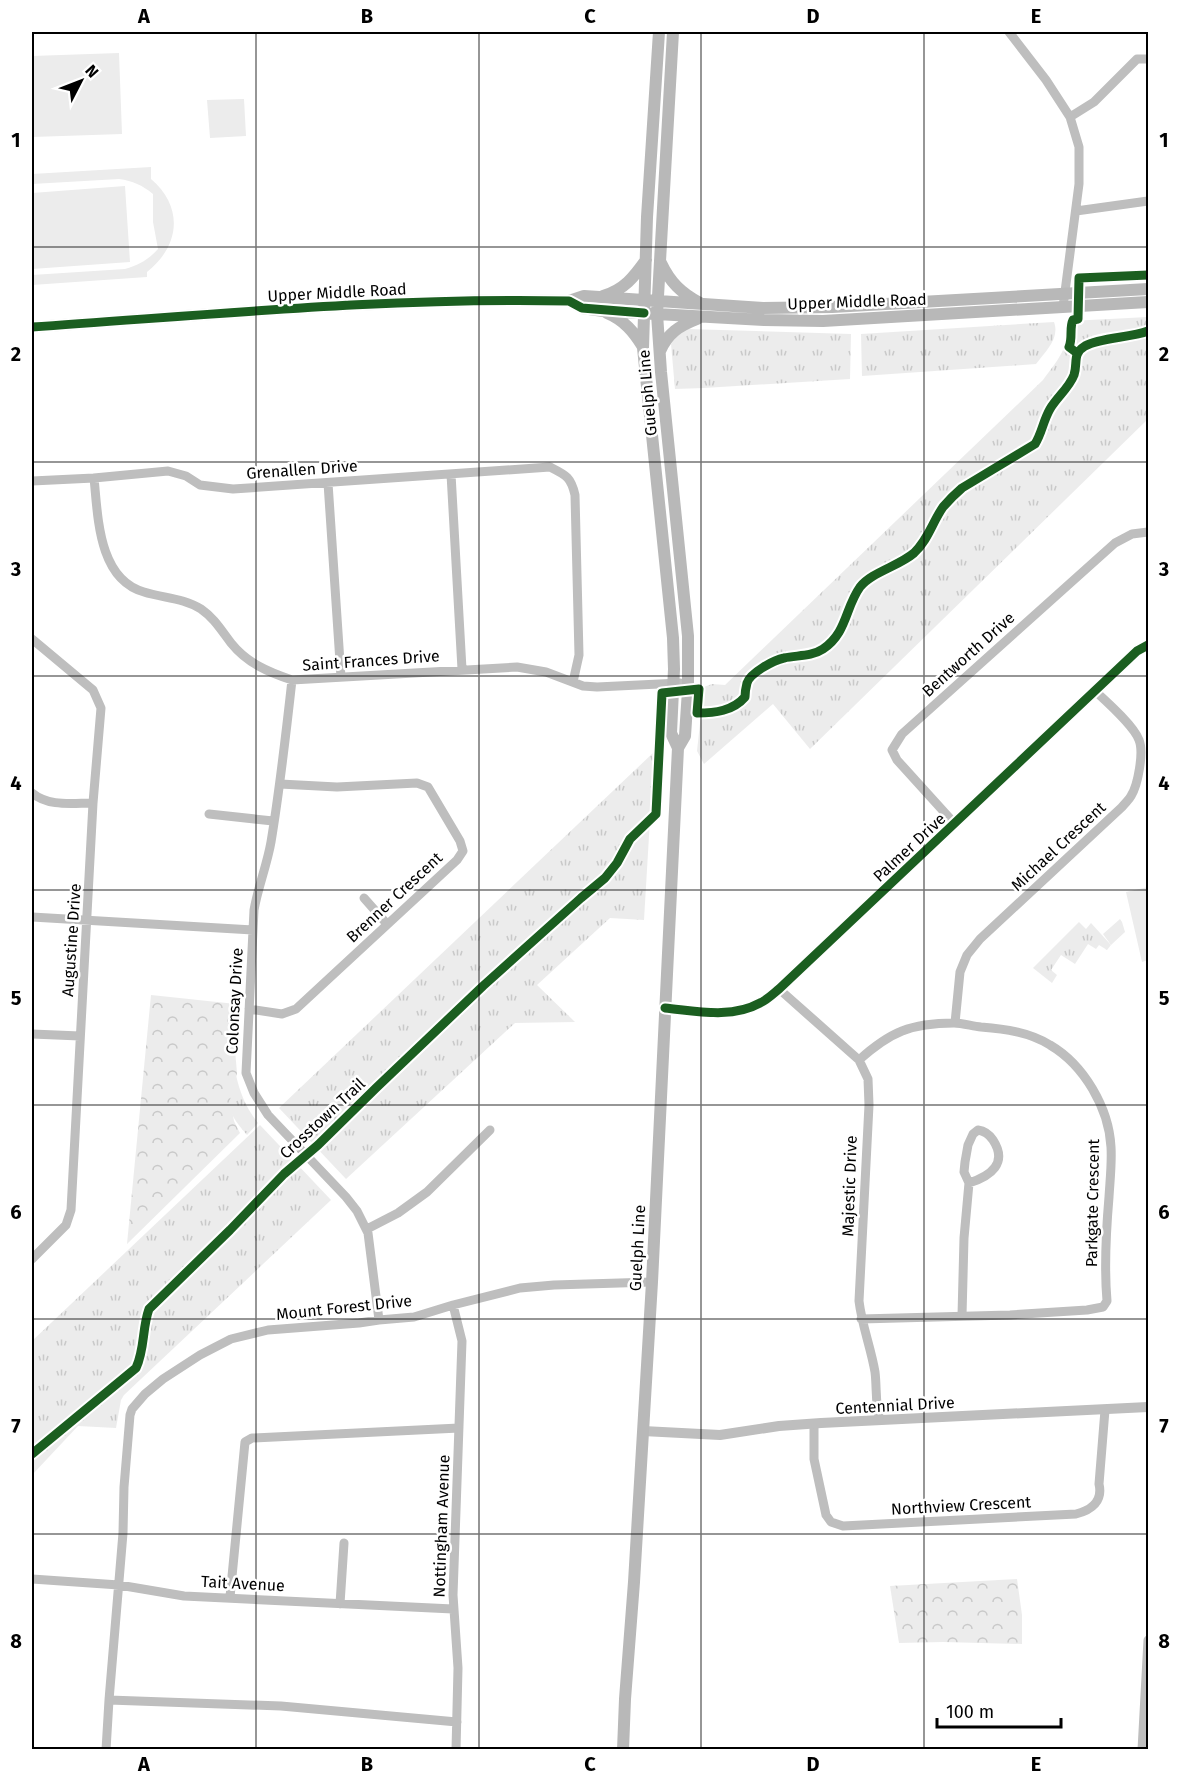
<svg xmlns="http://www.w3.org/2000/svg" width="1180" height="1781" font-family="'Fira Sans',sans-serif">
<defs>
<pattern id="grass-tufts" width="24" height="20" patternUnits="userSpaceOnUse" patternTransform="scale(1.5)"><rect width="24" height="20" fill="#ececec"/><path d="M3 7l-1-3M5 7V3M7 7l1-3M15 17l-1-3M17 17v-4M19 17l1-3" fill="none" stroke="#c9c9c9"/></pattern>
<pattern id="forest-crowns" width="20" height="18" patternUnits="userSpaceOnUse" patternTransform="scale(1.5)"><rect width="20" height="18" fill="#ececec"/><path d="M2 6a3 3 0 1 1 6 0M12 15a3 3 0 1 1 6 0" fill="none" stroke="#c9c9c9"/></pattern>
</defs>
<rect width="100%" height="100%" fill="#fff"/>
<path fill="url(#grass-tufts)" d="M 1148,317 L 1148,419 L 810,749 L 773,704 L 704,764 L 697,751 L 704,687 L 712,684 L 725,685 L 1043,380 C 1058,360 1069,347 1070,321 Z
M 1054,322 C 1060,338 1046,351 1036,364 L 862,376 L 861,334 Z
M 687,329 L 851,334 L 850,379 L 704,388 L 675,389 L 671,344 L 676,337 Z
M 654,752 L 644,920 L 610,918 L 537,985 L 575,1022 L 515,1023 L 346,1179 L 279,1108 Z
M 1079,922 L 1086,929 L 1091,923 L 1111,945 L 1107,950 L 1099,945 L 1096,949 L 1088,944 L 1075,964 L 1061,955 L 1051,970 L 1057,975 L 1052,983 L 1033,968 Z
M 236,1075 C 240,1093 246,1108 258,1123 L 247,1135 C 225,1109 227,1107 236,1075 Z
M 260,1125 L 331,1200 L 124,1395 L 121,1400 L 116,1428 L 78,1426 L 32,1475 L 32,1341 Z"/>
<path fill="url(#forest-crowns)" d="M 151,995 L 236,1004 L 235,1050 L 237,1073 L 230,1100 L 234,1121 L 240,1133 L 127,1244 Z
M 1017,1579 L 1022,1615 L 1022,1644 L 943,1642 L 899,1643 L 890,1586 Z"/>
<path fill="#ececec" d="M 119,53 L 122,134 L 32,137 L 32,56 Z
M 244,99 L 246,136 L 210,138 L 207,100 Z
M 151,167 L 151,179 C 184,207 180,246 147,272 L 147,277 L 32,285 L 32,275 L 125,269 C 139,265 148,260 158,249 L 153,222 L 153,194 C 142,185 133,181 119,179 L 32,184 L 32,174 Z
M 125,186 L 130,262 L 32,269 L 32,193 Z
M 1148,887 L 1148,960 L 1142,962 L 1126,892 Z
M 1120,919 L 1122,922 L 1125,932 L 1111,945 L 1103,934 Z"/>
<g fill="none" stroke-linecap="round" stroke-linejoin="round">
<path stroke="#bebebe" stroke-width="9" d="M 1009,32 L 1046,80 L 1070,117 L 1079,147 L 1079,184 L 1063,307
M 1070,117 L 1094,102 L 1137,59 L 1148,59
M 1076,211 L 1148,201
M 451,474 L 462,669
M 94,478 C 98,516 98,579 144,592 C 163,598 184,598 201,609 C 214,618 221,630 231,643 C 247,663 268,672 292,680 L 517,667 L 546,672 L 583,686 L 597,687 L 680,683
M 32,481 L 94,478 L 168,471 L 186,476 L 200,485 L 233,489 L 550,467 C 566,475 571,477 575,495 L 579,655 L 573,682
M 328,483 L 341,677
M 32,639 L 93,690 L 101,708 L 93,803 L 71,1210 L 66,1225 L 32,1259
M 292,680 C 286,734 280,788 271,842 C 267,865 258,887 254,910 L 246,1073 L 254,1093 L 268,1115 L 346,1197 L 357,1211 L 368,1233 L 379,1320
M 32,793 C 49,807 72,803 93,803
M 209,814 L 273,821
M 955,824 L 897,760 L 892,750 L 902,734 L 1115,543 L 1132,534 L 1148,532
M 364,898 L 387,924
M 32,917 L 253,930
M 779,989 L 859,1060 L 868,1079 L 869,1105 L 859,1301 C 862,1326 871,1348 875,1372 C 877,1388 875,1405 880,1420
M 249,1009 L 282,1014 L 296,1009 L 457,860 L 463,851 L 460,841 L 428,787 L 417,783 L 337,787 L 280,784
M 955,1023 L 960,972 L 967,955 L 980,939 L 1122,807 C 1125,803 1129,800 1131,796 C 1138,785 1144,752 1139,740 C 1134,726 1107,702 1095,691
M 32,1034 L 80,1036
M 859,1060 C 890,1032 911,1023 954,1023 C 962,1023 972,1026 981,1027 C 1005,1029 1029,1032 1050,1045 C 1084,1065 1109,1108 1111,1147 C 1112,1163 1110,1180 1109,1197 C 1106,1232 1104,1267 1107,1301 L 1103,1307 L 1087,1310 L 1010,1315 L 861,1319
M 367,1229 L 398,1213 L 427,1192 L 490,1130
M 453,1305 L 462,1341 L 453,1595 L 458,1668 L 456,1750
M 962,1316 L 964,1238 L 969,1183 L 964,1172 L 965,1162 L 968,1145 L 973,1134 L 978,1130 C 985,1131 989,1134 993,1140 C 1008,1163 991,1176 969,1183
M 814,1424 L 814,1459 L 826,1515 L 831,1522 L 843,1526 L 1076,1514 C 1092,1510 1103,1501 1099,1484 L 1105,1410
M 32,1579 L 119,1585 L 184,1596 L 453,1609
M 230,1597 L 245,1442 L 252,1438 L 459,1428
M 340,1604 L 344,1543
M 109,1700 L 281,1706 L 457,1722
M 106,1750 L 109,1700 L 123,1533 L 124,1487 L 130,1415 L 132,1409 L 145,1394 L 163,1379 L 200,1355 L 231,1339 L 268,1330 L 359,1323 L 379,1320 L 414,1317 L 453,1305 L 520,1288 L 554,1285 L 652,1282
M 1142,1750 L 1148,1640"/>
<path stroke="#bebebe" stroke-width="10" d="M 665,1008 C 696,1011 731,1019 760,1003 C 767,1000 773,994 779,989 L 1137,651 L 1148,645
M 643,1431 L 720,1435 L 779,1426 L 821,1423 L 1148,1407"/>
<path stroke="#b8b8b8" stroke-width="12" d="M 673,32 L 657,314 L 661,372 L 688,636 L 688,690 L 685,736 L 678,748
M 661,263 C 670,282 681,293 700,303
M 603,296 C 624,290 634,277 646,260
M 569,301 L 582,308 L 603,311 L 764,320 L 823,321 L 1148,302
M 607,313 C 624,320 634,332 643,347
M 32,327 C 210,315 390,297 569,301 L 584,296 L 763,308 L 832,307 L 1148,289
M 660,351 C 668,333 679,326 697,319
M 623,1750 L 625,1699 L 634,1582 L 652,1282 L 678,748 L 671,733 L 674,669 L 673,638 L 643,348 L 647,217 L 659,32"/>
<g stroke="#fff" stroke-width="13">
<path id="cycleway" d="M 32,327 C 210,315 390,297 569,301 L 582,308 L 644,313
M 1077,353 L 1069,347 C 1073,338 1069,328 1073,320 L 1078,319 L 1079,278 L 1148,275
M 665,1008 C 696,1011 731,1019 760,1003 C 767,1000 773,994 779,989 L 1137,651 L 1148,645
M 32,1454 L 136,1368 C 145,1349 142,1328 149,1309 L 230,1230 L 284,1174 L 318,1145 L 376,1088 L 483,986 L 581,898 L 605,878 L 617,863 L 630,839 L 656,814 L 662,693 L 699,689 L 697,713 C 715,713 733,711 745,697 C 745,692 746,687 747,683 C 750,673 774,660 784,658 C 797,655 811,657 823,649 C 847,633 845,608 860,587 C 872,572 899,566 914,553 C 928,540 932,523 943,507 C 949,500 955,494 962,488 L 1035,444 C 1042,433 1043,421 1050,409 C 1057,397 1069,388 1074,375 C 1078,363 1072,354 1085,346 C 1101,337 1130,338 1148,331"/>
</g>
<use href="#cycleway" stroke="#1b5e20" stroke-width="9"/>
</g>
<path fill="none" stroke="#000" stroke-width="1.5" stroke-opacity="0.55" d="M 256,32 L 256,1750M 479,32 L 479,1750M 701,32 L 701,1750M 924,32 L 924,1750M 32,247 L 1148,247M 32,462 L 1148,462M 32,676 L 1148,676M 32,890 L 1148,890M 32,1105 L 1148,1105M 32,1319 L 1148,1319M 32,1534 L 1148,1534"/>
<g text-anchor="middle" stroke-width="5" stroke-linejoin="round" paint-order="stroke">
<g font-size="16" fill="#000" stroke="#fff">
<text transform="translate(337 292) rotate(-3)" y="6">Upper Middle Road</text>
<text transform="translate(857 301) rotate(-2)" y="6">Upper Middle Road</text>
<text transform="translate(647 393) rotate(-95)" y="6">Guelph Line</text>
<text transform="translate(302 469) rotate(-4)" y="6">Grenallen Drive</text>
<text transform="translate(968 654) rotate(-42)" y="6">Bentworth Drive</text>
<text transform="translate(371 660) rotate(-4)" y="6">Saint Frances Drive</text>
<text transform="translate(1058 846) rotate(-43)" y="6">Michael Crescent</text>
<text transform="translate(909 847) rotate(-43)" y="6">Palmer Drive</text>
<text transform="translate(394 897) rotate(-43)" y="6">Brenner Crescent</text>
<text transform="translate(71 940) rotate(-86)" y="6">Augustine Drive</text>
<text transform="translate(234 1001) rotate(-87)" y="6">Colonsay Drive</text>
<text transform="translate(322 1118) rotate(-43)" y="6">Crosstown Trail</text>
<text transform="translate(849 1186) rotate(-88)" y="6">Majestic Drive</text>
<text transform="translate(1092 1203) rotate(-89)" y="6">Parkgate Crescent</text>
<text transform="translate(637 1248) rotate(-87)" y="6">Guelph Line</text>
<text transform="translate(344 1307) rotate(-6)" y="6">Mount Forest Drive</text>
<text transform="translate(895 1405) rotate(-3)" y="6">Centennial Drive</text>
<text transform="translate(961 1505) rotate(-3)" y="6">Northview Crescent</text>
<text transform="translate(441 1526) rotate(-88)" y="6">Nottingham Avenue</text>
<text transform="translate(243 1583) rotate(3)" y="6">Tait Avenue</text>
</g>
</g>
<rect width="1180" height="1781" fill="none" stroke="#ffffff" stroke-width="66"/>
<g transform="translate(81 81) rotate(48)" stroke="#ffffff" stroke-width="4.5" paint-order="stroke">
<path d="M0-4.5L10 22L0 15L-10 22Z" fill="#000000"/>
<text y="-9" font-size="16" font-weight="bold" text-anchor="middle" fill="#000000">N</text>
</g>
<path d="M937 1718v9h124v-9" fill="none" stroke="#000000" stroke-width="3"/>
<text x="946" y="1718" font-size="18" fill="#000000" stroke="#ffffff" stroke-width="4.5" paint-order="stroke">100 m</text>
<rect x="33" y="33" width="1114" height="1715" fill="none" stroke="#000" stroke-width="2"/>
<g font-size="20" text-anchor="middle" font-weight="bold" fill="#000">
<text x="144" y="23">A</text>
<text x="367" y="23">B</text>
<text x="590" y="23">C</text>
<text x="813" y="23">D</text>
<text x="1036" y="23">E</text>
<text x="16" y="147">1</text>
<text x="1164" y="147">1</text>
<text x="16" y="361">2</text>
<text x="1164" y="361">2</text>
<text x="16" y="576">3</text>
<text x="1164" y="576">3</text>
<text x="16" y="790">4</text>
<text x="1164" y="790">4</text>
<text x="16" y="1005">5</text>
<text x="1164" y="1005">5</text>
<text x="16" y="1219">6</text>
<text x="1164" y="1219">6</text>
<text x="16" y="1433">7</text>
<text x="1164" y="1433">7</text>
<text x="16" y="1648">8</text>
<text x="1164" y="1648">8</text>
<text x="144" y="1771">A</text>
<text x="367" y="1771">B</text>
<text x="590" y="1771">C</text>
<text x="813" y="1771">D</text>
<text x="1036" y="1771">E</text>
</g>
</svg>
